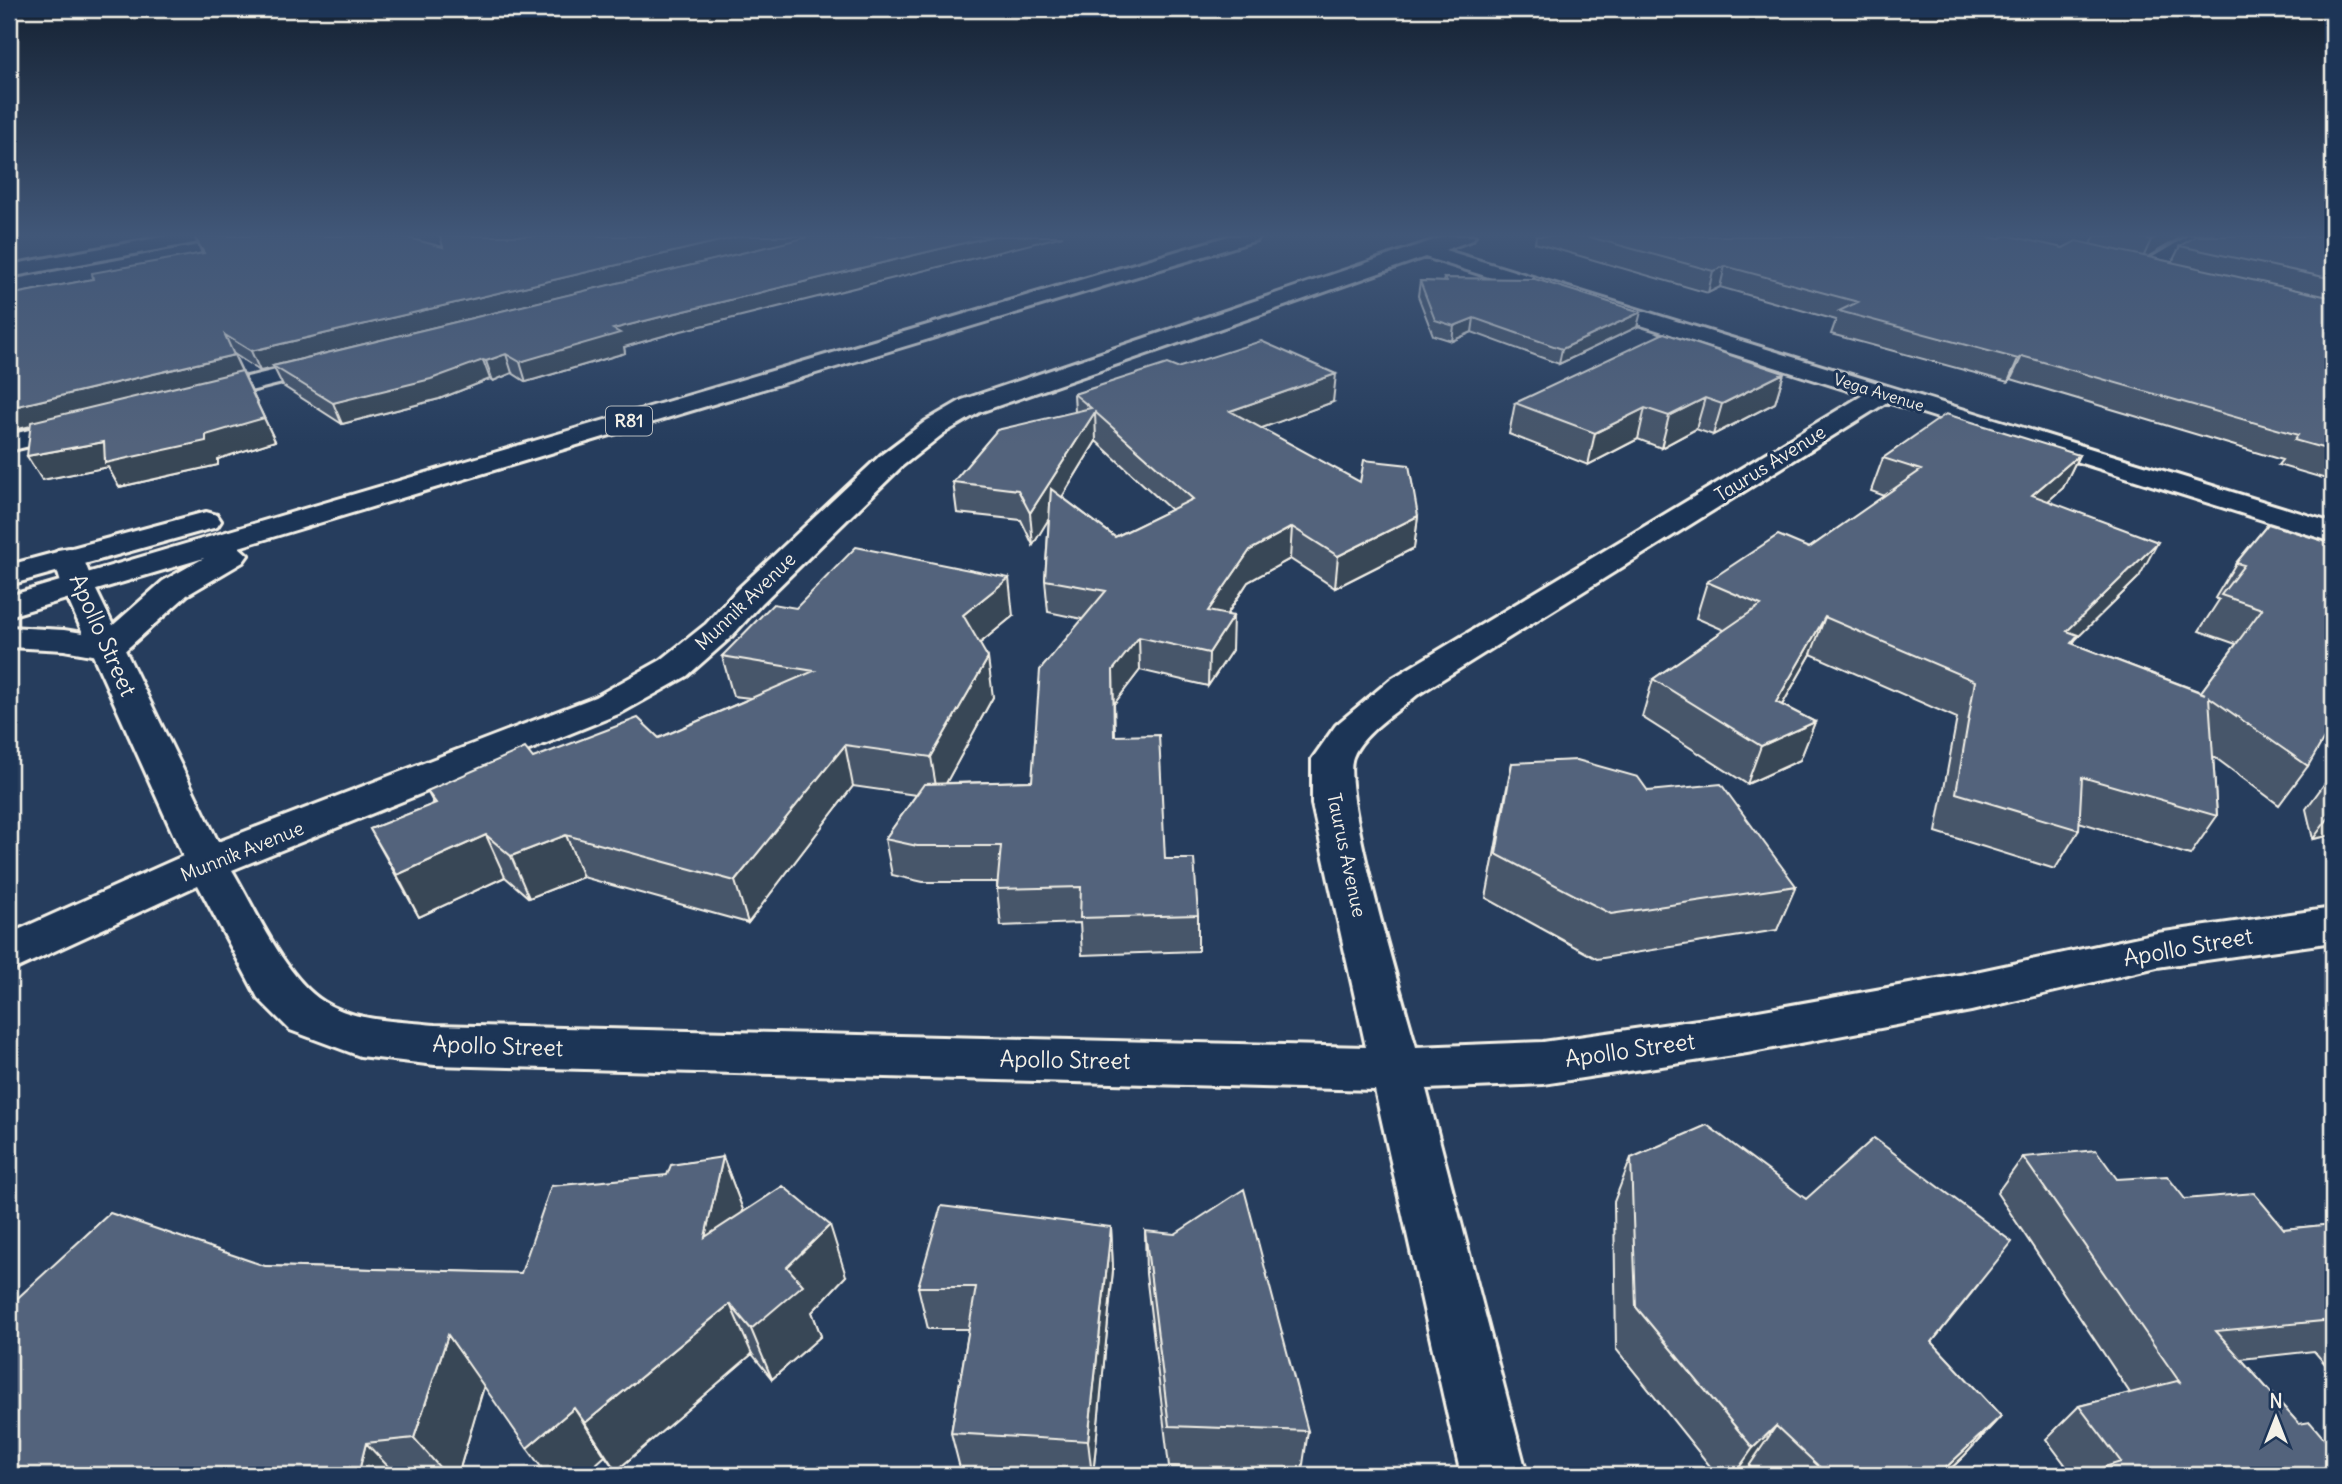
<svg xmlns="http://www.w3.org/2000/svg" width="2342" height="1484" font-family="Delius,sans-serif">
<rect width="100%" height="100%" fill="#263d5d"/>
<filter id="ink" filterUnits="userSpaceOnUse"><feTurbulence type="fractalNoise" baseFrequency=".0143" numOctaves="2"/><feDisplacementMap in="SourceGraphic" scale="14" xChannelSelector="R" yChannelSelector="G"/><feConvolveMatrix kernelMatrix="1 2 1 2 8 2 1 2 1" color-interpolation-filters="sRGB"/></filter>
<g filter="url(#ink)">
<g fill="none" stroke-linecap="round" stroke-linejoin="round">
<g stroke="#f4f1e8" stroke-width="6">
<path id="minor" d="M 167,236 L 209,236 L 199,242 L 9,277 L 9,265 Z
M 1446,236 L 1475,236 L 1472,240 L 1445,250 L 2333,523 L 2333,542 L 1887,402 L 1417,695 C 1397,712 1363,732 1353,757 C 1340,790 1403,1000 1416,1047 L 1543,1042 L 1747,1013 L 1971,973 L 2157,933 L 2333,908 L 2333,942 L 2157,967 L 1971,1011 L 1747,1053 L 1543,1084 L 1426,1089 L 1527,1475 L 1461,1475 L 1375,1090 L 435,1065 L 360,1056 L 290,1030 L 258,998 L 198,885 L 9,972 L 9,934 L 183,856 L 62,586 L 53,557 L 58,550 L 69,548 L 80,550 L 94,586 L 218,842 L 595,697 L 661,660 L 706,624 L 738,589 L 881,455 L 926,421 L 962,400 ZM 1425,257 L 1863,395 L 1391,679 L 1336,725 L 1312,759 L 1312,804 L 1366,1047 L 435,1025 C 400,1021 355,1022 324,1002 C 284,977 256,910 232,870 L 621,713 L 687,676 L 730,638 L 762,603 L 901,467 L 944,433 L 980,412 Z
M 2188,236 L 2212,236 L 2152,274 L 2138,274 L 2135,270 L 2138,266 Z
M 330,357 L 339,359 L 342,364 L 339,369 L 198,404 L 189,401 L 185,396 L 189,391 Z
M 78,418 L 87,420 L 91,426 L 87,432 L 9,451 L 9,435 Z"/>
</g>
<g stroke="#f4f1e8" stroke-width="6">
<path id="primary" d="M 1229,236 L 1260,236 L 1257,240 L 239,547 L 248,555 L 243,562 L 187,595 L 120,655 L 108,658 L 64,650 L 9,647 L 9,627 L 64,630 L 101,636 L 163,581 L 204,558 L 9,616 L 9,596 Z
M 206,512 L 217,515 L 221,521 L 217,527 L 9,585 L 9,565 Z"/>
</g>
<use href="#minor" fill="#1d3557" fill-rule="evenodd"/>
<use href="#primary" fill="#1d3557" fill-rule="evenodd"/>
</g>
<path fill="#47566a" stroke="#f4f1e8" stroke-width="2" fill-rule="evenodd" d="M 194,236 L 401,236 L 677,332 L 624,347 L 625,353 L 526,382 L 512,373 L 493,381 L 490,379 L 439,399 L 342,424 L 283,386 L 274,368 L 260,371 L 234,354 L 275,441 L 218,459 L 218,465 L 119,487 L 108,467 L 42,480 L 30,427 L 10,431 L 9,430 L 9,295 L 93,279 L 202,253 Z
M 1536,236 L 1985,236 L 1998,239 L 2063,248 L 2091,244 L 2095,236 L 2183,236 L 2148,257 L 2172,262 L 2180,246 L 2333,236 L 2333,481 L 2278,465 L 2282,460 L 2011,379 L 2008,382 L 1831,334 L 1836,320 L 1720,287 L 1708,293 L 1535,243 Z
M 1444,278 L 1637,327 L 1559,364 L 1472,332 L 1452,341 L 1433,335 L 1418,296 L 1420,281 L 1443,282 Z
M 1177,368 L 1333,402 L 1261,428 L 1418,516 L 1414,548 L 1335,588 L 1290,559 L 1248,582 L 1227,615 L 1232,650 L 1208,686 L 1140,670 L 1114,704 L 1115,736 L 1165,859 L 1198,915 L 1198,951 L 1082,955 L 1080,923 L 1001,926 L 997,889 L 997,882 L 923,882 L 892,875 L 885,839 L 916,795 L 853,786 L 748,923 L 583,877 L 529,898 L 505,877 L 419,917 L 370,829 L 434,804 L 427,791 L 533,758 L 659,738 L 751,698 L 733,696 L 722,656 L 796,608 L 1013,616 L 980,643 L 993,697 L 946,783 L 1032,781 L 1082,619 L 1048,612 L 1045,580 L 1049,517 L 1033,545 L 1021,520 L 957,513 L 953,482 L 1075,412 L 1074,394 ZM 1096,441 L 1171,510 L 1115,537 L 1062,497 Z
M 1784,373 L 1775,403 L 1713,435 L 1696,429 L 1661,448 L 1638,439 L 1588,465 L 1509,434 L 1515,403 Z
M 2079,455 L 2063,488 L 2048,501 L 2139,577 L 2075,640 L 2073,644 L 2201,692 L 2236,644 L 2199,631 L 2219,600 L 2215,598 L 2236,563 L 2268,524 L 2308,766 L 2279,805 L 2213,756 L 2217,816 L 2190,855 L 2079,822 L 2079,830 L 2055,869 L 1936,832 L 1957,718 L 1811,654 L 1782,705 L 1815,722 L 1800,760 L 1747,784 L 1642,717 L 1653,679 L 1724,630 L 1696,618 L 1707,582 L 1809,548 L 1885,496 L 1871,491 L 1883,458 Z
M 1512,763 L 1796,886 L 1777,930 L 1597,959 L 1486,898 L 1503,807 Z
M 2333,772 L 2333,835 L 2313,839 L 2306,809 Z
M 723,1157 L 743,1210 L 742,1213 L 846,1276 L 812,1312 L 821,1336 L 772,1379 L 752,1354 L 616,1471 L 605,1456 L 484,1387 L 458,1475 L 9,1475 L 265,1266 L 521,1273 L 667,1175 Z
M 2023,1157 L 2117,1179 L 2284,1229 L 2333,1224 L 2333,1363 L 2325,1364 L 2314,1351 L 2241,1359 L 2299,1424 L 2333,1475 L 2073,1475 L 2046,1439 L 2079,1406 L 2130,1393 L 1997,1193 Z
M 1631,1158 L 1806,1199 L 1978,1285 L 1932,1342 L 2001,1416 L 1964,1456 L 1944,1475 L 1759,1475 L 1749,1466 L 1739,1475 L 1717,1475 L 1616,1349 L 1614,1202 Z
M 1111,1227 L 1113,1270 L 1093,1475 L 1011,1475 L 961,1472 L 951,1433 L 969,1329 L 928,1329 L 918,1287 Z
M 1145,1231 L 1308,1431 L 1302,1471 L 1169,1466 L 1146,1274 Z"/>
<path fill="#394656" stroke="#f4f1e8" stroke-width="2" d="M 741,236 L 814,236 L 273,366 L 274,368 L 260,371 L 251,351 Z
M 993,236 L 1063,236 L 677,332 L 624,347 L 625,353 L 526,382 L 520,362 L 613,329 L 672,314 Z
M 2158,236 L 2183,236 L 2142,260 L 2151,240 Z
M 1725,266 L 1720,287 L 1708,293 L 1713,271 Z
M 1641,312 L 1637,327 L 1559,364 L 1562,349 Z
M 1474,318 L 1472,332 L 1452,341 L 1454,326 Z
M 506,354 L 512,373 L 493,381 L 486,361 Z
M 234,355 L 275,441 L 218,459 L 218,465 L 119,487 L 108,467 L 42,480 L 27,456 L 104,442 L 206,435 L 244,375 L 10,431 L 9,430 L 9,408 Z
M 2022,356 L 2011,379 L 2008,382 L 2018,359 Z
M 483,360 L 490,379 L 439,399 L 342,424 L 333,403 Z
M 1784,373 L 1775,403 L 1713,435 L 1722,404 Z
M 1336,374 L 1333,402 L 1229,440 L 1230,411 Z
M 1705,398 L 1696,429 L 1661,448 L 1669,416 Z
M 1645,408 L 1638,439 L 1588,465 L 1595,433 Z
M 1095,412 L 1096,441 L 1033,545 L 1030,513 Z
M 2079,455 L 2063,488 L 2016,529 L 2032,495 Z
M 1418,516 L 1414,548 L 1335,588 L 1338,556 Z
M 1292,527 L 1290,559 L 1248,582 L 1207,644 L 1208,611 L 1250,550 Z
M 2158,542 L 2139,577 L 2075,640 L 2058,672 L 2067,631 Z
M 1009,578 L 1013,616 L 968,653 L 963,615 Z
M 1233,616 L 1232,650 L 1208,686 L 1209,653 Z
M 1825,617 L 1811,654 L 1762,740 L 1776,702 Z
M 1139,637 L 1140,670 L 1114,704 L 1115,771 L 1113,670 Z
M 988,658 L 993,697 L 938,798 L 931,757 Z
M 1815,722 L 1800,760 L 1747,784 L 1761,746 Z
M 845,745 L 853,786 L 748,923 L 735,881 Z
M 2333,812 L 2333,835 L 2313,839 Z
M 486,835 L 505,877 L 419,917 L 397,875 Z
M 566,835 L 583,877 L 529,898 L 511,856 Z
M 723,1157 L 743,1210 L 727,1289 L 705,1237 Z
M 830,1225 L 846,1276 L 812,1312 L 821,1336 L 772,1379 L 751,1329 L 787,1267 Z
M 1111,1227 L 1113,1270 L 1093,1475 L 1092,1475 L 1088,1441 Z
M 730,1304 L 752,1354 L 616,1471 L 585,1423 Z
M 448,1335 L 484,1385 L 458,1475 L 446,1475 L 414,1438 Z
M 574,1408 L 605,1456 L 584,1475 L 547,1475 L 527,1448 Z
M 2001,1416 L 1964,1456 L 1944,1475 L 1938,1475 Z
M 1776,1426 L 1749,1466 L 1739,1475 L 1734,1475 L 1753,1448 Z
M 366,1443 L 396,1475 L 358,1475 Z"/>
<path fill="#52647b" stroke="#f4f1e8" stroke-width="2" d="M 194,236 L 401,236 L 443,247 L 440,236 L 741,236 L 251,351 L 225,335 L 234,355 L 9,408 L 9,295 L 93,279 L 92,273 L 204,253 Z
M 812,236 L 993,236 L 672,314 L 613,329 L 620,333 L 520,362 L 506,354 L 486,361 L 483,360 L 431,379 L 333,403 L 273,366 Z
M 1586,236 L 1985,236 L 1998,239 L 2004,236 L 2010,236 L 2063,248 L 2076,241 L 2333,298 L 2333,349 L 2329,354 L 2333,355 L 2333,451 L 2294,440 L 2298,435 L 2022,356 L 2018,359 L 1839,311 L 1858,302 L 1725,266 L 1713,271 Z
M 2134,236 L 2158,236 L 2151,240 Z
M 2196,236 L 2333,236 L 2333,279 L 2180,246 Z
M 1444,278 L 1535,279 L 1641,312 L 1562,349 L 1474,318 L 1454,326 L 1435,320 L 1420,281 L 1447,282 Z
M 1664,333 L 1784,373 L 1722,404 L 1705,398 L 1669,416 L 1645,408 L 1595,433 L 1515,403 Z
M 1261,341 L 1336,374 L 1230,411 L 1360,482 L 1364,460 L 1409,465 L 1418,516 L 1338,556 L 1292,527 L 1250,550 L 1208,611 L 1233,616 L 1209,653 L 1139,637 L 1113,670 L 1114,736 L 1159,735 L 1165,859 L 1194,859 L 1198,915 L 1080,918 L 1081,887 L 997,889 L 1001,846 L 917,846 L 885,839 L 924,784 L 1032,781 L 1040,670 L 1106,591 L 1045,580 L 1051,489 L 1115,537 L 1193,499 L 1095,412 L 1030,513 L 1018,490 L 953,482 L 997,430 L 1091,408 L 1074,394 L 1167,364 L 1177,368 Z
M 242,371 L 264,418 L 206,435 L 206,441 L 105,463 L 104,442 L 27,456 L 31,422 Z
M 1946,414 L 2079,455 L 2032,495 L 2158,542 L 2067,631 L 2078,635 L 2071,643 L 2205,694 L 2201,692 L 2262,609 L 2221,595 L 2244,565 L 2236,563 L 2268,524 L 2333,544 L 2333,723 L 2308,766 L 2209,697 L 2217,816 L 2082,777 L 2079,830 L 1956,793 L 1975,681 L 1825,617 L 1776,702 L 1815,722 L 1761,746 L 1653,679 L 1761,605 L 1707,582 L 1778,535 L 1809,548 L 1921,470 L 1883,458 Z
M 856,547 L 1009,578 L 963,615 L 988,658 L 931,757 L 845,745 L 735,881 L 566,835 L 511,856 L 486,835 L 397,875 L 370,829 L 436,803 L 427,791 L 525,748 L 533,758 L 638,718 L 659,738 L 814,671 L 722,656 L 773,604 L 796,608 Z
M 1577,760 L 1638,777 L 1648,791 L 1721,784 L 1796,886 L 1611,914 L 1496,854 L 1512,763 Z
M 1707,1125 L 1806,1199 L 1874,1138 L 2012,1242 L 1932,1342 L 2001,1416 L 1938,1475 L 1828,1475 L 1776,1426 L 1753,1448 L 1636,1307 L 1631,1158 Z
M 2096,1150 L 2117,1179 L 2167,1176 L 2185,1199 L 2254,1193 L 2284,1229 L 2333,1224 L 2333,1320 L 2216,1331 L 2299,1424 L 2310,1422 L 2333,1449 L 2333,1475 L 2078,1475 L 2121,1462 L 2079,1406 L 2177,1381 L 2181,1384 L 2023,1157 Z
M 723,1157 L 705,1237 L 783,1186 L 830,1225 L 787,1267 L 803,1285 L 751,1329 L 730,1304 L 585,1423 L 574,1408 L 527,1448 L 448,1335 L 414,1438 L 366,1443 L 358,1475 L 9,1475 L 9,1306 L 110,1213 L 265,1266 L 521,1273 L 551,1186 L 667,1175 L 671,1165 Z
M 1244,1189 L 1308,1431 L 1169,1426 L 1145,1231 L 1175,1234 Z
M 941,1206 L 1111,1227 L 1088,1441 L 951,1433 L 976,1287 L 918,1287 Z"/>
</g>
<linearGradient id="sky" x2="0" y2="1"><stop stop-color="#152233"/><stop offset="0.53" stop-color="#415778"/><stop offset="1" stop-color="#415778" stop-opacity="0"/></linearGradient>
<rect width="2342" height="444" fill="url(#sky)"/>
<g text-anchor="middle" stroke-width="6" stroke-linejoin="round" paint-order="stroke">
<g font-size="16" fill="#f4f1e8" stroke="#1d3557">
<text transform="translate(1879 392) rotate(17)" y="6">Vega Avenue</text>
</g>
<rect fill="#1d3557" stroke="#b4b9bc" stroke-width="2" x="606" y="406.5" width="46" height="29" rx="5"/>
<g font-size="18" font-weight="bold" fill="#f4f1e8">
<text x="629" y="427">R81</text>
</g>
<g font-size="19" fill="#f4f1e8" stroke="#1d3557">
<text transform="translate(1770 463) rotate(-32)" y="7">Taurus Avenue</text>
<text transform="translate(745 601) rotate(-44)" y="7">Munnik Avenue</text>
<text transform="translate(242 851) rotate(-22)" y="7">Munnik Avenue</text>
<text transform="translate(1347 855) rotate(78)" y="7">Taurus Avenue</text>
</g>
<g font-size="23" fill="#f4f1e8" stroke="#1d3557">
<text transform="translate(103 635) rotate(66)" y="8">Apollo Street</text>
<text transform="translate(2188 947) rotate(-10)" y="8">Apollo Street</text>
<text transform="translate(498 1046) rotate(2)" y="8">Apollo Street</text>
<text transform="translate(1630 1050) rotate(-8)" y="8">Apollo Street</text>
<text transform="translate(1065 1060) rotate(1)" y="8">Apollo Street</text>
</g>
</g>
<rect width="2342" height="1484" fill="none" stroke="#1d3557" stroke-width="35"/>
<rect x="18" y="18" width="2307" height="1449" fill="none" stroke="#f4f1e8" stroke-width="2.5" filter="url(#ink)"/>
<g transform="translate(2276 1418)" stroke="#1d3557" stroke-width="5" paint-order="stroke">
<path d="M0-5L12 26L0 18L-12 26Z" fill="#f4f1e8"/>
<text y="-10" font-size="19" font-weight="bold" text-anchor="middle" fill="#f4f1e8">N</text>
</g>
</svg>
